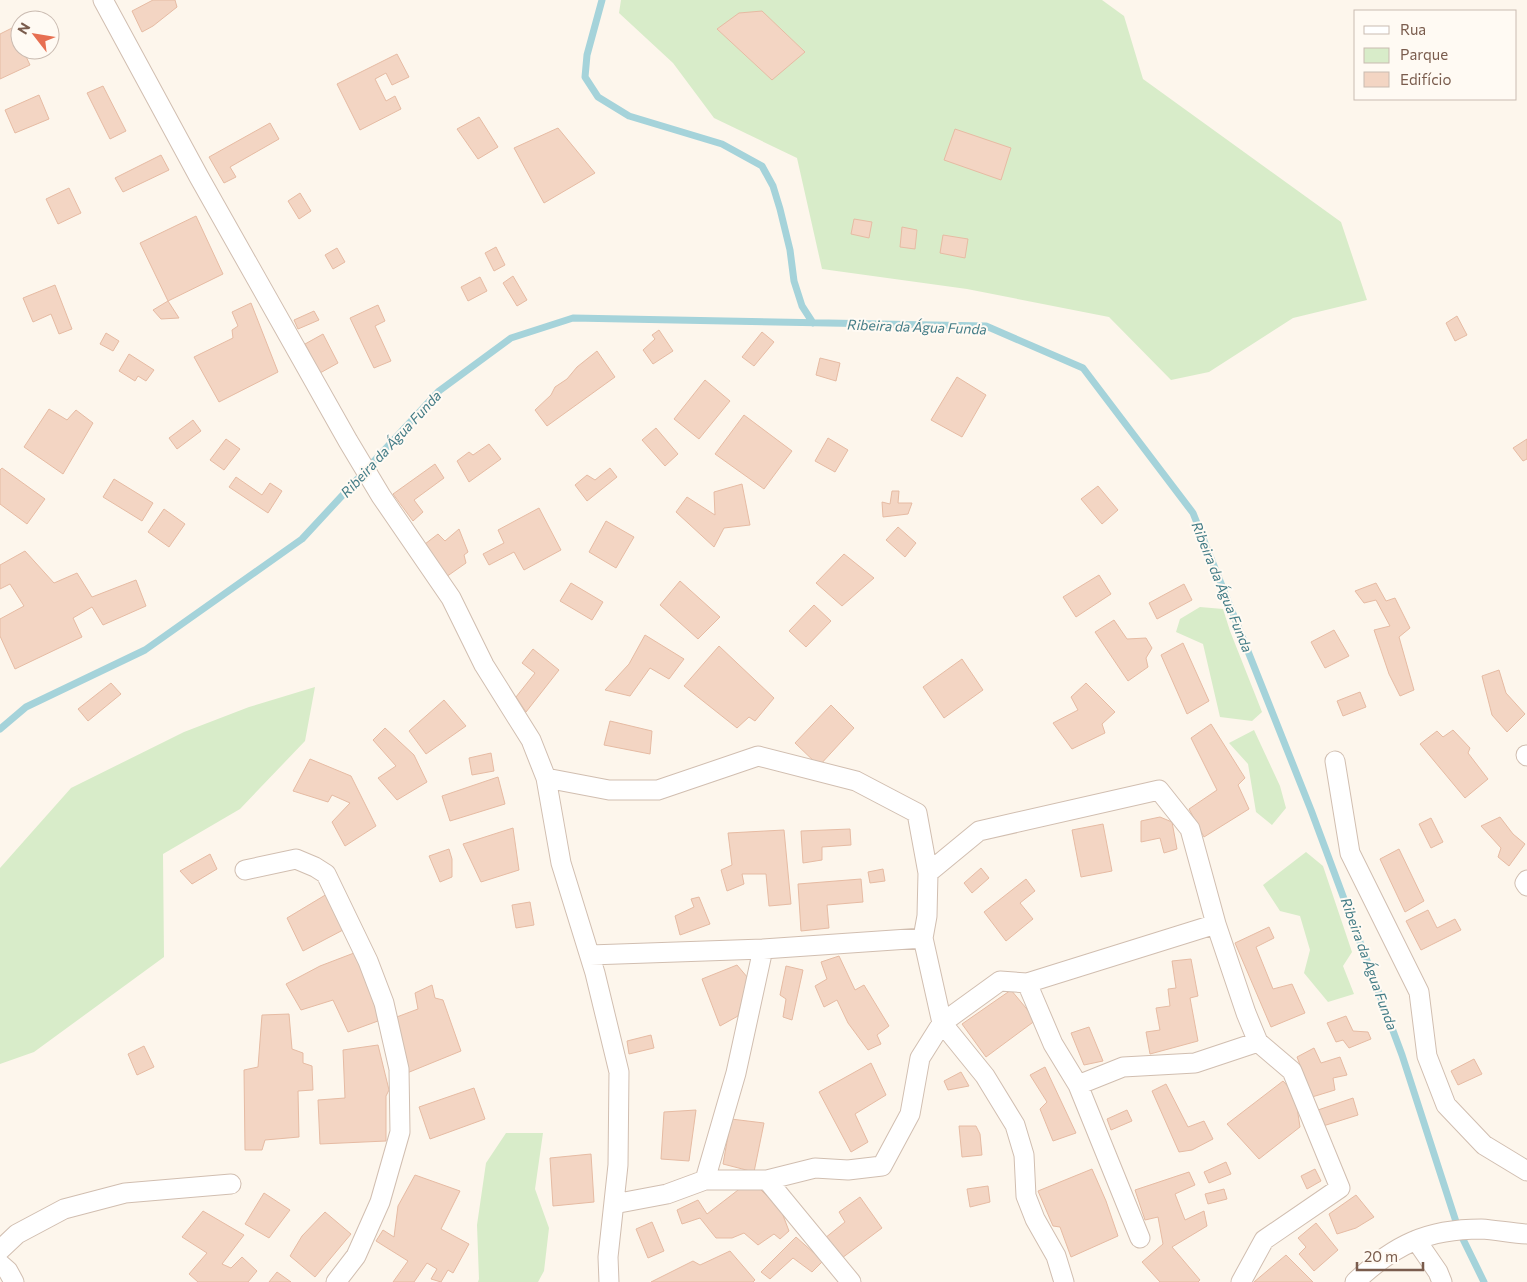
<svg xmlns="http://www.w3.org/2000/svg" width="1527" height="1282" font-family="Commissioner,sans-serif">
<rect width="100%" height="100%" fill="#fdf6ec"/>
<path fill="#d8ecc9" d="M 621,0 L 1102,0 L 1124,16 L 1143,79 L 1341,222 L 1367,300 L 1293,318 L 1209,372 L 1171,380 L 1109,317 L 967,289 L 822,269 L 797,158 L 714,118 L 673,63 L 619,13 Z
M 1200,607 L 1223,609 L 1230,631 L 1262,712 L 1252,721 L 1220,717 L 1203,644 L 1176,632 L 1180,619 Z
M 315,687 L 305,741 L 240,809 L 163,854 L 164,957 L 34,1052 L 0,1064 L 0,868 L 71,788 L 184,732 L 249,707 Z
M 1254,730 L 1280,786 L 1286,808 L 1272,825 L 1256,812 L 1248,764 L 1229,743 Z
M 1306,852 L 1323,866 L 1352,952 L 1343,966 L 1354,994 L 1328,1002 L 1304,973 L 1310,950 L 1300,916 L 1280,911 L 1263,885 Z
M 506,1133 L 543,1133 L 535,1189 L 549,1228 L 544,1271 L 538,1282 L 478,1282 L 479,1279 L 477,1225 L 486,1163 Z"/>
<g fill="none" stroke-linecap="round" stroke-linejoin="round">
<path stroke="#a5d3da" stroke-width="7" d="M 602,0 L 587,55 L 585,77 L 598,97 L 629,116 L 722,144 L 762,166 L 773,186 L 780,209 L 790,250 L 794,281 L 802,306 L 813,323
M 0,729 L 26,707 L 145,650 L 302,539 L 439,391 L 511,338 L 573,318 L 986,326 L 1083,368 L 1193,513 L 1311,810 L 1402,1055 L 1459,1231 L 1484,1282"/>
</g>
<path fill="#f3d5c3" stroke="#e6bba3" d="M 153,0 L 175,0 L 177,7 L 153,26 L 142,32 L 132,11 Z
M 762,11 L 805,52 L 772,80 L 717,29 L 739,13 Z
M 12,28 L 20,44 L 20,50 L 23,50 L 30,65 L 0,79 L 0,34 Z
M 397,54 L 409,77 L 392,85 L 386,73 L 375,79 L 386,101 L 395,96 L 401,109 L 360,130 L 337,84 Z
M 103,86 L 126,131 L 110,139 L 87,93 Z
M 39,95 L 49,119 L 15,133 L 5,110 Z
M 479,117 L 498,147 L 478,159 L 457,129 Z
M 270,123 L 279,139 L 230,167 L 236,177 L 224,183 L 209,157 Z
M 558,128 L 595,173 L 544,203 L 514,148 Z
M 955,129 L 1011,148 L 1001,180 L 944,160 Z
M 161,155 L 169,170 L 123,192 L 115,178 Z
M 69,188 L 81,213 L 58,224 L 46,199 Z
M 300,193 L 311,211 L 299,219 L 288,201 Z
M 196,216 L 223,274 L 168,301 L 140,243 Z
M 854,219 L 872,222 L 869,238 L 851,234 Z
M 902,227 L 917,230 L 915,249 L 900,247 Z
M 943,235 L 968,239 L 965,258 L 940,253 Z
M 496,247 L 505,265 L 494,271 L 485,253 Z
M 337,248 L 345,262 L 333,269 L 325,255 Z
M 513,276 L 527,300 L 517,306 L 503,283 Z
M 480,277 L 487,291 L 468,301 L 461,287 Z
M 55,285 L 72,329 L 59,334 L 51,314 L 33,322 L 23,298 Z
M 168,301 L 179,318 L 161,319 L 153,310 Z
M 251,303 L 278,372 L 219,402 L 194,357 L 233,338 L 232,330 L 238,326 L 232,312 Z
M 378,305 L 385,321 L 375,326 L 391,361 L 374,368 L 350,318 Z
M 314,311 L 319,320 L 298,329 L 294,320 Z
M 1457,316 L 1467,335 L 1455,341 L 1446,323 Z
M 659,330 L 673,351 L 653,364 L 643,350 L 655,339 L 652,335 Z
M 762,332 L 774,342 L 754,366 L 742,357 Z
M 106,333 L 119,341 L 113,351 L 100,344 Z
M 323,334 L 338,363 L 320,373 L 305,344 Z
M 597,351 L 615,377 L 547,426 L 535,410 L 551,395 L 555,387 L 567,379 L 577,367 Z
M 129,354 L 154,370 L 146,381 L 138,376 L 135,381 L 119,371 Z
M 820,358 L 840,363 L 836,381 L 816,375 Z
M 957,377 L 986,395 L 962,437 L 931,420 Z
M 705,380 L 730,401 L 699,439 L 674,419 Z
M 49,409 L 67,420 L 76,410 L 93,423 L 63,474 L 24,447 Z
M 744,415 L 792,451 L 764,489 L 715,454 Z
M 193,420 L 201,431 L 177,449 L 169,438 Z
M 656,428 L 678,454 L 665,466 L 642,440 Z
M 828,438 L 848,450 L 835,472 L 815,461 Z
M 226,439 L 240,449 L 224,470 L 210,460 Z
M 1527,439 L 1527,459 L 1523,461 L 1513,448 Z
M 489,444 L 501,459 L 469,482 L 457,461 L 469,452 L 473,455 Z
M 435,464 L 444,478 L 414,500 L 423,512 L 413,521 L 393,494 Z
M 2,468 L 45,499 L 27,524 L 0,504 L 0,470 Z
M 610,468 L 617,477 L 587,501 L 575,485 L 587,475 L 595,480 Z
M 236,477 L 262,495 L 270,483 L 282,491 L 268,513 L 229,487 Z
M 114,479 L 153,503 L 142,521 L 103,497 Z
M 742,484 L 750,525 L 724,528 L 714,547 L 676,512 L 687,497 L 715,515 L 714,492 Z
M 1098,486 L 1118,510 L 1102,524 L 1081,499 Z
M 892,491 L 899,491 L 898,503 L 912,503 L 908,514 L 883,517 L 882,502 L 890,504 Z
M 539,508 L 561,550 L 524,570 L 514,552 L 489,565 L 483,554 L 504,543 L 498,530 Z
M 164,509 L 185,524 L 169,547 L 148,532 Z
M 606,521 L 634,537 L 616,568 L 589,552 Z
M 898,527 L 916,543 L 905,557 L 886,540 Z
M 459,529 L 468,552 L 464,555 L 466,563 L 446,577 L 425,544 L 438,534 L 445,541 Z
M 25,551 L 54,583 L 77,573 L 92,597 L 136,580 L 146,606 L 103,625 L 92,607 L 73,618 L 82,637 L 15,669 L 0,636 L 0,619 L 24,606 L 10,584 L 0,589 L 0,565 Z
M 844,554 L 874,578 L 842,606 L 816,583 Z
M 1099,575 L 1111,594 L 1076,617 L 1063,597 Z
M 680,581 L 720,617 L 698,639 L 660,605 Z
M 571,583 L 603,602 L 592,620 L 560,601 Z
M 1376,583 L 1386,601 L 1395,598 L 1410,628 L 1399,637 L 1414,690 L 1400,696 L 1389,674 L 1374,630 L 1390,626 L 1376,600 L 1364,603 L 1355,591 Z
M 1184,584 L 1192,600 L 1157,619 L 1149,603 Z
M 814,605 L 831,621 L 806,647 L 789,631 Z
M 1114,620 L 1127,639 L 1146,638 L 1152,648 L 1146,658 L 1148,667 L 1128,681 L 1095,632 Z
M 1334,630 L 1349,656 L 1325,668 L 1311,642 Z
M 645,635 L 684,659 L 669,679 L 650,668 L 630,696 L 605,690 L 629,664 Z
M 1183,643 L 1209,701 L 1187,714 L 1161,655 Z
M 719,646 L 774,698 L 755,721 L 749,717 L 737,728 L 684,686 Z
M 533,649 L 559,670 L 526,712 L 516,697 L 535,673 L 522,663 Z
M 962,659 L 983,690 L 944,718 L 923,687 Z
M 1499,670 L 1506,693 L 1525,714 L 1507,732 L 1492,715 L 1482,676 Z
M 111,683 L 121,694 L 88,721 L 78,709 Z
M 1086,683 L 1115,712 L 1102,724 L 1105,733 L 1072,749 L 1053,723 L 1078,710 L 1071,697 Z
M 1360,692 L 1366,707 L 1343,716 L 1337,701 Z
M 444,700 L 466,726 L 426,754 L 409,731 Z
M 831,705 L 854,728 L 819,766 L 795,743 Z
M 610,721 L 652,731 L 650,754 L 604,745 Z
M 1211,724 L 1245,778 L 1238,785 L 1249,809 L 1204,837 L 1189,809 L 1217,790 L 1191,738 Z
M 385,728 L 414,755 L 427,782 L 397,800 L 378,778 L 396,766 L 373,740 Z
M 1453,730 L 1470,748 L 1468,753 L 1488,779 L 1465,798 L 1420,744 L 1437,731 L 1443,737 Z
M 491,753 L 494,771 L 472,775 L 469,758 Z
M 310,759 L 351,776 L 376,826 L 345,846 L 332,822 L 350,803 L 332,795 L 328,802 L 293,791 Z
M 498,777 L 505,804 L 450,821 L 442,796 Z
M 1160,817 L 1172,822 L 1177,849 L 1164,853 L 1160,838 L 1141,842 L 1141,821 Z
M 1500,817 L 1513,834 L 1525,844 L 1509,866 L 1498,857 L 1501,848 L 1481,826 Z
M 1431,818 L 1443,842 L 1431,848 L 1419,824 Z
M 1103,824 L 1112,871 L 1081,877 L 1072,830 Z
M 513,828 L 519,870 L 481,882 L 463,844 Z
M 850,829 L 851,845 L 822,847 L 822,860 L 803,863 L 801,831 Z
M 784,830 L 791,904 L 769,906 L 766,874 L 742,874 L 744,884 L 727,891 L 721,870 L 732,865 L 728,833 Z
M 449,849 L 452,859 L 452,877 L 440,882 L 429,856 Z
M 1399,849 L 1424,901 L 1405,912 L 1380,859 Z
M 210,854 L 217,869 L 192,884 L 180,871 Z
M 981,868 L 989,878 L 972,893 L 964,883 Z
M 883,869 L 885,881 L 870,883 L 868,872 Z
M 861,879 L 863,902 L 827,905 L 829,928 L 801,931 L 798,884 Z
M 1026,879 L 1035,891 L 1020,903 L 1033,919 L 1006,941 L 984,912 Z
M 327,894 L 343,930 L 303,951 L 287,918 Z
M 699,897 L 710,924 L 680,935 L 675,916 L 694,907 L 691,899 Z
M 530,902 L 534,925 L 516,928 L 512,905 Z
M 1428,910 L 1437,928 L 1455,919 L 1461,930 L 1421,950 L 1406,921 Z
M 1269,927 L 1274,938 L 1256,947 L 1273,989 L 1292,984 L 1305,1013 L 1271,1027 L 1235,943 Z
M 354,953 L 373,989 L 378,1021 L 348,1032 L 333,1000 L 301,1010 L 286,984 L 320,966 Z
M 839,956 L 855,990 L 864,985 L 889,1026 L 877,1035 L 881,1044 L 868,1050 L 848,1023 L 837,1000 L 824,1007 L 815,986 L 827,979 L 821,962 Z
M 1191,959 L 1198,996 L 1190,998 L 1198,1041 L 1150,1054 L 1146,1032 L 1160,1030 L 1156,1008 L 1170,1006 L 1168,989 L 1176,988 L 1172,961 Z
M 737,965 L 748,978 L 738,1016 L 720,1026 L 702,979 Z
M 786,966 L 803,970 L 792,1020 L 783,1017 L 786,999 L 780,995 Z
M 432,985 L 435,998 L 443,1000 L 461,1051 L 407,1073 L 394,1018 L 418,1009 L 415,993 Z
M 1011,990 L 1036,1020 L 986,1057 L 962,1024 Z
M 289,1014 L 292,1049 L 303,1053 L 303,1063 L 312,1066 L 313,1090 L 298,1091 L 299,1137 L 265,1140 L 262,1150 L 245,1150 L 244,1070 L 258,1067 L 262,1015 Z
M 1346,1016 L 1353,1031 L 1368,1032 L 1371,1039 L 1349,1048 L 1343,1040 L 1336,1042 L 1327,1023 Z
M 1089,1027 L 1103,1061 L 1084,1065 L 1071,1033 Z
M 651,1035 L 654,1048 L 629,1054 L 627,1041 Z
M 378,1045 L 389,1090 L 386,1096 L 386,1141 L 320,1144 L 318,1100 L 345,1098 L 343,1050 Z
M 144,1046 L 154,1067 L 137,1075 L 128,1054 Z
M 1314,1048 L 1321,1063 L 1340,1057 L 1347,1075 L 1333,1078 L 1335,1090 L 1312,1097 L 1297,1057 Z
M 1474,1059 L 1482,1074 L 1458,1085 L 1451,1071 Z
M 871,1063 L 886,1095 L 855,1114 L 868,1142 L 851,1152 L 819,1092 Z
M 1045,1067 L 1076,1133 L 1053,1141 L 1040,1109 L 1047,1102 L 1030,1075 Z
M 961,1072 L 969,1086 L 948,1090 L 944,1081 Z
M 1283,1081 L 1295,1094 L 1300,1127 L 1259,1159 L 1227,1124 Z
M 1166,1084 L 1188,1127 L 1204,1121 L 1213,1139 L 1192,1150 L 1179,1152 L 1152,1091 Z
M 474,1088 L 485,1119 L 430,1139 L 419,1107 Z
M 1353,1098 L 1358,1115 L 1323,1126 L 1318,1110 Z
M 696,1110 L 689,1161 L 661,1159 L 664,1112 Z
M 1127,1110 L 1132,1121 L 1111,1130 L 1107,1119 Z
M 731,1119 L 764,1123 L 754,1172 L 723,1164 Z
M 959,1126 L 976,1126 L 980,1134 L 982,1155 L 962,1157 Z
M 591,1154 L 594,1202 L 553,1206 L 550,1158 Z
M 1226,1162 L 1231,1174 L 1209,1183 L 1204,1172 Z
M 1092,1169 L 1106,1201 L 1118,1236 L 1071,1257 L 1060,1227 L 1053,1226 L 1038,1191 Z
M 1315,1169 L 1321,1181 L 1307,1189 L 1301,1176 Z
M 1189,1172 L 1195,1185 L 1175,1194 L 1185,1220 L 1204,1211 L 1207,1226 L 1172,1247 L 1200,1280 L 1198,1282 L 1160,1282 L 1142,1262 L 1163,1244 L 1158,1217 L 1145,1220 L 1135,1190 Z
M 415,1175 L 460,1191 L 441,1229 L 469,1244 L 453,1273 L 448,1270 L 441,1282 L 431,1279 L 437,1269 L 427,1263 L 414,1282 L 393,1282 L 408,1261 L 376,1241 L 383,1230 L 394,1237 L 398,1206 Z
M 751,1180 L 781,1210 L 789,1231 L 780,1239 L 774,1234 L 758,1245 L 744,1233 L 732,1238 L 716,1238 L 700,1218 L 682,1224 L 677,1210 L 698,1200 L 707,1214 Z
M 988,1186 L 990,1202 L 970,1207 L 967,1189 Z
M 1224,1189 L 1227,1199 L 1208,1204 L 1205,1194 Z
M 264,1193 L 290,1210 L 269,1238 L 245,1224 Z
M 1356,1195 L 1374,1217 L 1356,1228 L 1337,1234 L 1329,1214 Z
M 860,1197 L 882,1228 L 842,1258 L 825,1238 L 845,1222 L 839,1212 Z
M 203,1211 L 244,1235 L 222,1264 L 231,1268 L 242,1257 L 257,1271 L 248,1282 L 198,1282 L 189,1274 L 207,1253 L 182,1237 Z
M 325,1212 L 351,1234 L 315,1277 L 290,1256 L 302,1236 Z
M 652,1222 L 664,1251 L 648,1258 L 636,1229 Z
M 1316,1223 L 1338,1250 L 1314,1271 L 1299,1254 L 1306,1247 L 1298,1238 Z
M 796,1237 L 823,1261 L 812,1272 L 793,1258 L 770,1279 L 761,1272 Z
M 730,1251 L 755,1280 L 753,1282 L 651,1282 L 693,1261 L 700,1265 Z
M 1286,1255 L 1313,1282 L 1254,1282 Z
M 277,1272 L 291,1282 L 269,1282 Z"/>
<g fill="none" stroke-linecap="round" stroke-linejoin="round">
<g stroke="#d1beb0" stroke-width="21">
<path id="street" d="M 103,0 L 199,177 L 348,441 L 381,496 L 451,598 L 484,665 L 531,740 L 546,778 L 561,863 L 595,973 L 619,1072 L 618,1165 L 608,1257 L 609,1282
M 1526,755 L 1527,756
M 1335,761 L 1350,853 L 1419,992 L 1427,1056 L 1446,1105 L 1484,1145 L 1527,1171
M 546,778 L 609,790 L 658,790 L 758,756 L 856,781 L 917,813 L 928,873 L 927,916 L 923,938 L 942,1023 L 985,1076 L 1015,1125 L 1024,1155 L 1026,1196 L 1035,1219 L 1056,1256 L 1064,1282
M 245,870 L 296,859 L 315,867 L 326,874 L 368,961 L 384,1003 L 399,1069 L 400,1132 L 380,1202 L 356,1256 L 336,1282
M 928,873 L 979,831 L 1159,790 L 1190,829 L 1216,924 L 1246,1013 L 1258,1042 L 1292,1071 L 1340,1188 L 1264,1240 L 1241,1282
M 1527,880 L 1525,883 L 1527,886
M 763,949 L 923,938
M 590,955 L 763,949 L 736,1073 L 705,1180 L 667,1194 L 614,1204
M 1027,983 L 1216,924
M 705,1180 L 767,1180 L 815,1168 L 848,1170 L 882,1166 L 910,1114 L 920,1058 L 942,1023 L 1000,981 L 1027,983 L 1053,1044 L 1078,1085
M 767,1180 L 851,1282
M 1140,1238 L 1078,1085 L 1123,1067 L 1195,1063 L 1258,1042
M 1416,1240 L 1438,1272 L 1442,1282
M 0,1250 L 17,1234 L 64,1209 L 125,1193 L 231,1184
M 0,1264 L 8,1271 L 14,1282
M 1355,1282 C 1394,1245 1427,1229 1481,1229 C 1496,1230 1512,1233 1527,1234"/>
</g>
<use href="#street" stroke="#fff" stroke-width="19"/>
</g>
<g text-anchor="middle" stroke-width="4" stroke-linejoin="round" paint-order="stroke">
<g font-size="14" font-style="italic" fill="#437c86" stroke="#fffaf3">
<text transform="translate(917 327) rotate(2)" y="5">Ribeira da Água Funda</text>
<text transform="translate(391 444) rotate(-47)" y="5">Ribeira da Água Funda</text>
<text transform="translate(1222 587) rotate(68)" y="5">Ribeira da Água Funda</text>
<text transform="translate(1369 964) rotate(70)" y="5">Ribeira da Água Funda</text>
</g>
</g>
<rect x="1354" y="10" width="162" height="90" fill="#fffaf3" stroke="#cabbb1"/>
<rect x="1364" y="26" width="25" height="8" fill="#ffffff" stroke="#cabbb1"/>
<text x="1400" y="35" font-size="15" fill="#7a5c4d">Rua</text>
<rect x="1364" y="48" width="25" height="15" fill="#d8ecc9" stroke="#cabbb1"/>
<text x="1400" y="60" font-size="15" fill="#7a5c4d">Parque</text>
<rect x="1364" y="72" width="25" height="15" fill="#f3d5c3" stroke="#cabbb1"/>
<text x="1400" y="85" font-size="15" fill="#7a5c4d">Edifício</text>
<g transform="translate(35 35) rotate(301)"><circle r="24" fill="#fffaf3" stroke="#cabbb1"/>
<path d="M0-4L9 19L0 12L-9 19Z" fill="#e76f51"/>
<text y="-8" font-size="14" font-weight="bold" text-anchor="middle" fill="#7a5c4d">N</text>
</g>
<path d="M1357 1262v8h66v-8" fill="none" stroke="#7a5c4d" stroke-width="2.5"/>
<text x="1364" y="1262" font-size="15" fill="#7a5c4d" stroke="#fffaf3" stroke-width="4" paint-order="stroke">20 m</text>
</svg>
